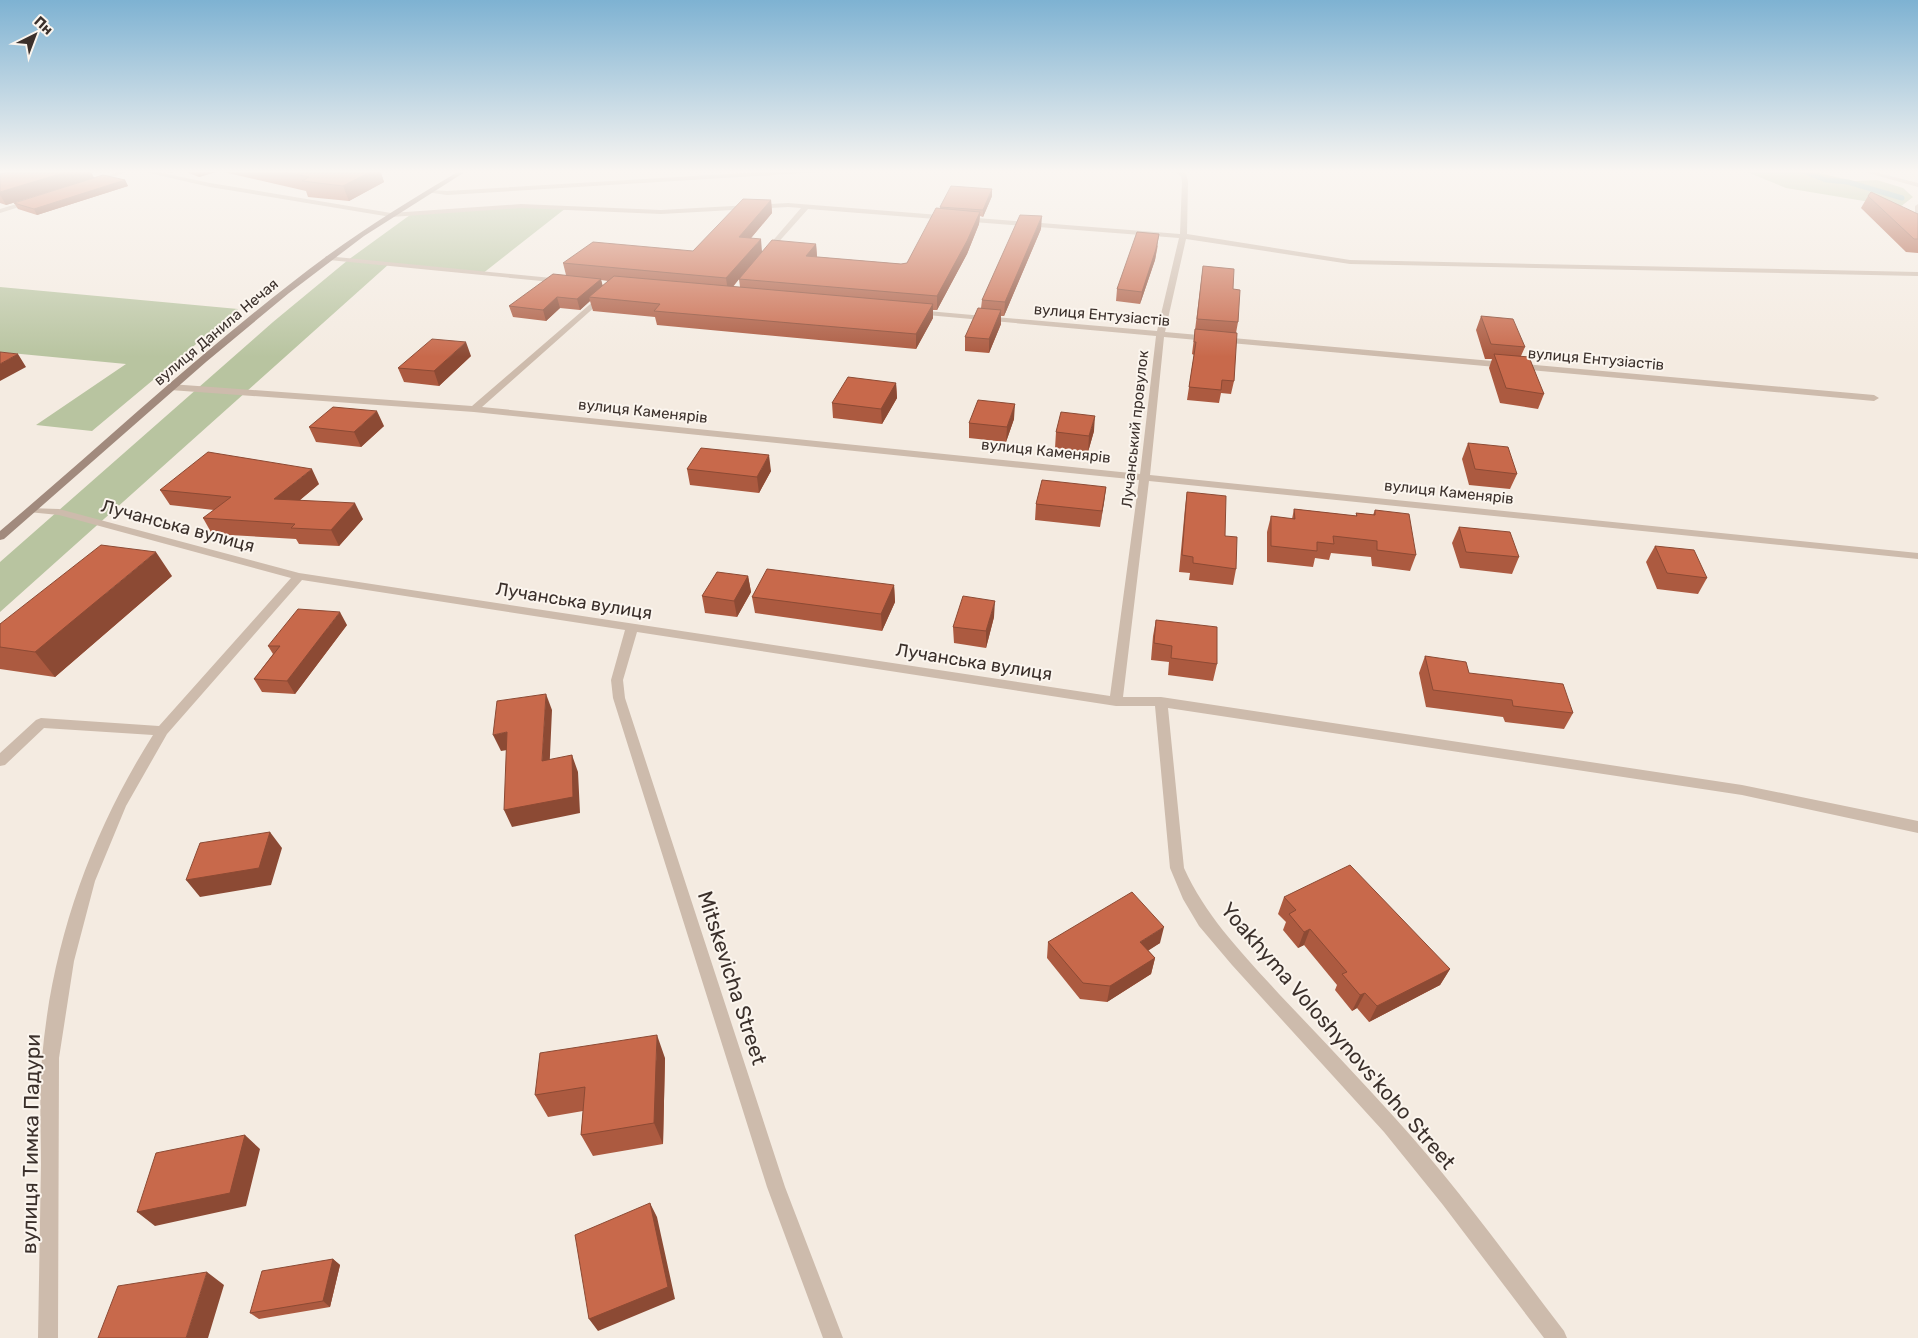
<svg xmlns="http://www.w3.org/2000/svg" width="1918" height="1338" font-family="Rubik,sans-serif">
<rect width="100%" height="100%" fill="#f4ebe1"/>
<path fill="#b8c4a0" d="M 1742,170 L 1806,170 L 1854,181 L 1877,180 L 1903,188 L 1913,197 L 1900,207 L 1786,188 Z
M 506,207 L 566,208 L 482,274 L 389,264 L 0,612 L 0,562 L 273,322 L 348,260 L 410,215 Z
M 0,287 L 238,309 L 92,431 L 36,425 L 126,364 L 0,352 Z"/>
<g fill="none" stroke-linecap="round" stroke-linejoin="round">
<path stroke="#7fb0b2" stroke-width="5" d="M 1800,170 L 1826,180 L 1848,182 L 1902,198"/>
<path fill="#cdbbac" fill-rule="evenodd" d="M 124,170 L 133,170 L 97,182 L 92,181 Z
M 136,170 L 148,170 L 210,183 L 391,213 L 521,204 L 661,210 L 788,203 L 1180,234 L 1182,181 L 1181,176 L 1170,170 L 1178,170 L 1186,174 L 1188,181 L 1187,234 L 1350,260 L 1918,272 L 1918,276 L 1350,264 L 1186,239 L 1165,332 L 1874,395 L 1879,398 L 1874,401 L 1164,337 L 1150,475 L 1918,553 L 1918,559 L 1149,481 L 1123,697 L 1161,697 L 1742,785 L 1918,821 L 1918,833 L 1742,795 L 1168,708 L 1184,868 C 1206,917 1243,954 1279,994 C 1318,1035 1357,1076 1395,1118 C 1456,1185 1509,1259 1564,1331 L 1567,1338 L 1544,1338 L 1443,1205 L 1384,1132 L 1232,965 L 1199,926 L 1183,899 L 1170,868 L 1155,706 L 1116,706 L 637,632 L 623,680 L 625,698 L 785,1187 L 843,1338 L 823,1338 L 767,1187 L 613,698 L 611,680 L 625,630 L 302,580 L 167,734 L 126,806 L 95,881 L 74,961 L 59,1058 L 58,1338 L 38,1338 C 39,1280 40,1222 41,1164 C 41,1129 39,1093 42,1058 C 52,942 91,833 153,735 L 44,728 L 5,765 L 0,766 L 0,753 L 36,720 L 41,718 L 159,726 L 291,578 L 59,515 L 28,512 L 28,508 L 59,509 L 299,573 L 1110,696 L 1139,480 L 474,412 L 170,390 L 166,387 L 170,384 L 472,406 L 603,293 L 607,295 L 606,297 L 482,407 L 1140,474 L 1156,336 L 916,314 L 912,312 L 916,310 L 1157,331 L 1179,238 L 808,209 L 767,255 L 764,255 L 764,251 L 801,208 L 788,207 L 661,214 L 521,208 L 391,217 L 210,187 Z
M 792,170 L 825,170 L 822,172 L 447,195 L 426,192 L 429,190 L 447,191 Z
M 1857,170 L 1867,170 L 1918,183 L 1918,187 Z
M 33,199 L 35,200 L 35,202 L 0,213 L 0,209 Z
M 1918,204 L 1918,216 L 1915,214 L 1915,206 Z
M 326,256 L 562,279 L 566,281 L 562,283 L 329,260 L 325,258 Z"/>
<path fill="#a18a7d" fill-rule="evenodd" d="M 461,170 L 468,170 L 364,236 L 289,293 L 206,362 L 4,539 L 0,540 L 0,531 C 109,439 212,341 327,256 C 370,225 415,197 461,170 Z"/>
</g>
<path fill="#ac5a40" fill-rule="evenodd" d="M 15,170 L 90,170 L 94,178 L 6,205 L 0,203 L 0,174 Z
M 157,170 L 180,170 L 171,173 Z
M 181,170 L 380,170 L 384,182 L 349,201 L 308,197 L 306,191 L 219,171 L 199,177 Z
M 125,180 L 128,186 L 37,215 L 18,209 L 14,203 Z
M 992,196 L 983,217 L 980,216 L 979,224 L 967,254 L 937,310 L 933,310 L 933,318 L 916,349 L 657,325 L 655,317 L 593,311 L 590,301 L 580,310 L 560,308 L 546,321 L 513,317 L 509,306 L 566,275 L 563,263 L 693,251 L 771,200 L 772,213 L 751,238 L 762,251 L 816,244 L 817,257 L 901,264 L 907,263 L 940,209 L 940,207 ZM 739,279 L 740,287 L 733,287 ZM 601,280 L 608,281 L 603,286 Z
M 1868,196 L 1918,214 L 1918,253 L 1906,252 L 1861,208 Z
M 1041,229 L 1004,316 L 1001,316 L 1001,324 L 989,353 L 965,351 L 965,337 L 981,308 L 982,300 Z
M 1158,245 L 1155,260 L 1140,304 L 1116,301 L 1117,289 Z
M 1203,266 L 1233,289 L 1238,322 L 1236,333 L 1234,381 L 1231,394 L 1221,393 L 1219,403 L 1187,400 L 1194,355 L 1192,354 Z
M 1481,316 L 1525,347 L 1521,356 L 1544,394 L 1538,409 L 1500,403 L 1489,368 L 1492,359 L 1485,359 L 1476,330 Z
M 471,356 L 439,386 L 404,382 L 398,368 Z
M 896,383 L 897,398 L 882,424 L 833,418 L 832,403 Z
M 1014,419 L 1006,442 L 969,438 L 969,423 Z
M 384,426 L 361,447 L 316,442 L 309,427 Z
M 1094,431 L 1088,452 L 1055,448 L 1056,432 Z
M 1468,443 L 1517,474 L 1510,489 L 1469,485 L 1462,459 Z
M 687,469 L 771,471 L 759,493 L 690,485 Z
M 319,484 L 300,500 L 363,519 L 339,546 L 299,544 L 296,539 L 212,534 L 203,518 L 214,510 L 170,505 L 160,490 Z
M 1106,487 L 1100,527 L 1035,520 L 1036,504 Z
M 1187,492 L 1225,536 L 1236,569 L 1233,585 L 1189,580 L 1190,573 L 1179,572 L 1185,508 Z
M 1294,509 L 1356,516 L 1356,513 L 1373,515 L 1375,510 L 1416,555 L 1410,571 L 1372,566 L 1371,557 L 1331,553 L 1329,560 L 1315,558 L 1313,567 L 1267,562 L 1267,532 L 1271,516 L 1292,519 Z
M 1459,527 L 1519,557 L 1512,574 L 1460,568 L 1452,543 Z
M 1655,546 L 1707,578 L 1698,594 L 1657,589 L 1646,562 Z
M 172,576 L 55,677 L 0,669 L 0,624 Z
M 748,576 L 751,592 L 737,617 L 705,613 L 702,596 Z
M 894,585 L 895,602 L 882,631 L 755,613 L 752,597 Z
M 994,617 L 986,648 L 954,643 L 953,627 Z
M 1156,620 L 1217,664 L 1213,681 L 1168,675 L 1169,662 L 1151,660 L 1153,636 Z
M 347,625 L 295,694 L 262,692 L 254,679 L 273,654 L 268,646 Z
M 1425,656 L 1469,673 L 1573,713 L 1564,729 L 1505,722 L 1503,717 L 1426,707 L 1419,673 Z
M 1284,897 L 1450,969 L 1440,985 L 1369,1022 L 1357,1008 L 1352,1011 L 1335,990 L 1337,985 L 1304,945 L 1298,948 L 1283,930 L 1286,922 L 1278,914 Z
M 1048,942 L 1160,943 L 1148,950 L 1155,958 L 1151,974 L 1107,1002 L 1080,999 L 1047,958 Z
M 665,1058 L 663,1144 L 593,1156 L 581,1135 L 583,1111 L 548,1117 L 535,1095 Z
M 333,1259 L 340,1265 L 330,1307 L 259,1319 L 250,1313 Z"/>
<path fill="#8c4a34" d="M 73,170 L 90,170 L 94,178 L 6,205 L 0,195 L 0,192 Z
M 169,170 L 180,170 L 171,173 Z
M 196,170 L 219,170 L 219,171 L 199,177 Z
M 374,170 L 380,170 L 384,182 L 349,201 L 343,186 Z
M 125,180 L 128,186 L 37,215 L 34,209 Z
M 992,189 L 992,196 L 983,217 L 983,210 Z
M 771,200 L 772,213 L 741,250 L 739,237 Z
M 980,212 L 979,224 L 967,254 L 937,310 L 937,296 Z
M 1042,216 L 1041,229 L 1004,316 L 1005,302 Z
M 1159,234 L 1155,260 L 1140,304 L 1142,292 Z
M 761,239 L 762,252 L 728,292 L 726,278 Z
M 816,244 L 817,257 L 806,256 Z
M 601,279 L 603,289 L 589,297 L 590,301 L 580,310 L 577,299 Z
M 557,297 L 560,308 L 546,321 L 543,310 Z
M 933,304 L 933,318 L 916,349 L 916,334 Z
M 1001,310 L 1001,324 L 989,353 L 989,339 Z
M 466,342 L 471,356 L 439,386 L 434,371 Z
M 18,354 L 26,367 L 0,381 L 0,364 Z
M 896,383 L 897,398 L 882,424 L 881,409 Z
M 1015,404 L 1014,419 L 1006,442 L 1007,427 Z
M 377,411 L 384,426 L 361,447 L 354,432 Z
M 1095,416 L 1094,431 L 1088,452 L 1089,436 Z
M 769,455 L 771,471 L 759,493 L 757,477 Z
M 312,469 L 319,484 L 282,515 L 274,499 Z
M 1106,487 L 1104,503 L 1100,527 L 1102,511 Z
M 355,503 L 363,519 L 339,546 L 331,530 Z
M 156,552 L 172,576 L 55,677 L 35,652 Z
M 748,576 L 751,592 L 737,617 L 734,601 Z
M 894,585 L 895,602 L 882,631 L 881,614 Z
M 995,601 L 994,617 L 986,648 L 986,631 Z
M 340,612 L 347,625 L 295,694 L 287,681 Z
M 546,694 L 552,710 L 549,778 L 542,761 Z
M 507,732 L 514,749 L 501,751 L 493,735 Z
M 572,755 L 578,772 L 580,813 L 512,827 L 504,810 Z
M 270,832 L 282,848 L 271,885 L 200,897 L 186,880 Z
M 1164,927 L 1160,943 L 1137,958 L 1140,942 Z
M 1310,929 L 1304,945 L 1298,948 L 1304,932 Z
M 1155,958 L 1151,974 L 1107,1002 L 1110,986 Z
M 1450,969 L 1440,985 L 1369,1022 L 1377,1006 Z
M 1365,993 L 1357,1008 L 1352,1011 L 1360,995 Z
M 657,1035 L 665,1058 L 663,1144 L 654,1123 Z
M 245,1135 L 260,1149 L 246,1206 L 155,1226 L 137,1212 Z
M 650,1203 L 657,1217 L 675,1299 L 598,1331 L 589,1319 Z
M 333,1259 L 340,1265 L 330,1307 L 323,1301 Z
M 207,1272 L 224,1285 L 208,1338 L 186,1338 Z"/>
<path fill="#c8694b" stroke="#8c4a34" d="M 15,170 L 73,170 L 0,192 L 0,174 Z
M 275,170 L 374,170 L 343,186 L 302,181 L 309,177 Z
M 103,175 L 125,180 L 34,209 L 14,203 Z
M 951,186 L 992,189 L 983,210 L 940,207 Z
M 1871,192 L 1918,214 L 1918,239 L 1914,239 L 1868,196 Z
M 743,199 L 771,200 L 739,237 L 761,239 L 726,278 L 563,263 L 593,242 L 693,251 Z
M 936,208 L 980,212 L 967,241 L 937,296 L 739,279 L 772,240 L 816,244 L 806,256 L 901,264 L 907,263 Z
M 1020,215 L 1042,216 L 1005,302 L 982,300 Z
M 1137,232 L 1159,234 L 1156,249 L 1142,292 L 1117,289 Z
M 1203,266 L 1234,269 L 1233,289 L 1240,290 L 1238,322 L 1197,319 Z
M 553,274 L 601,279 L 577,299 L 557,297 L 543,310 L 509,306 Z
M 614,276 L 933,304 L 916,334 L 654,311 L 660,304 L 589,297 Z
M 978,308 L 1001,310 L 989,339 L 965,337 Z
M 1481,316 L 1513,319 L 1525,347 L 1491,344 Z
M 1195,329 L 1237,333 L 1234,381 L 1222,380 L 1221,390 L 1189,387 L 1196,342 L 1194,342 Z
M 432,339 L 466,342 L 434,371 L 398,368 Z
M 0,352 L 18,354 L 0,364 Z
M 1494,354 L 1529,357 L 1544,394 L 1506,388 Z
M 848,377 L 896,383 L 881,409 L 832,403 Z
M 978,400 L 1015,404 L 1007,427 L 969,423 Z
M 333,407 L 377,411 L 354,432 L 309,427 Z
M 1061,412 L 1095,416 L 1089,436 L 1056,432 Z
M 1468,443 L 1508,447 L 1517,474 L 1475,469 Z
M 701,448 L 769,455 L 757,477 L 687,469 Z
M 208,452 L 312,469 L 274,499 L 355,503 L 331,530 L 291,528 L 295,524 L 203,518 L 231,497 L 160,490 Z
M 1042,480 L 1106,487 L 1102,511 L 1036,504 Z
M 1187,492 L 1226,496 L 1225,536 L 1237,537 L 1236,569 L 1193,563 L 1193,557 L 1182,555 Z
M 1294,509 L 1357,516 L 1356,513 L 1375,515 L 1375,510 L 1409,514 L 1416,555 L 1377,550 L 1377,541 L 1333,536 L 1334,544 L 1317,542 L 1317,551 L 1271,546 L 1271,516 L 1295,519 Z
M 1459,527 L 1510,532 L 1519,557 L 1466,552 Z
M 101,545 L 156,552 L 35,652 L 0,647 L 0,624 Z
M 1655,546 L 1694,550 L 1707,578 L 1667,573 Z
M 767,569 L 894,585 L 881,614 L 752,597 Z
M 717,572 L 748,576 L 734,601 L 702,596 Z
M 963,596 L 995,601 L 986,631 L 953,627 Z
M 298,609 L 340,612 L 287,681 L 254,679 L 280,646 L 268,646 Z
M 1156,620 L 1217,627 L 1217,664 L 1171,658 L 1172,646 L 1154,643 Z
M 1425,656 L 1466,662 L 1469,673 L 1563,684 L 1573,713 L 1513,706 L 1512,700 L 1433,690 Z
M 546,694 L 542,761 L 572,755 L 573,797 L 504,810 L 507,732 L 493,735 L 497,701 Z
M 270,832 L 259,868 L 186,880 L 200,843 Z
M 1350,865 L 1450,969 L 1377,1006 L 1365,993 L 1360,995 L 1342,974 L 1347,972 L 1310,929 L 1304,932 L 1289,914 L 1296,910 L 1284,897 Z
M 1132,892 L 1164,927 L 1140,942 L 1155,958 L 1110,986 L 1083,983 L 1048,942 Z
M 657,1035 L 654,1123 L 581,1135 L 585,1087 L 535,1095 L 540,1053 Z
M 245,1135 L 230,1193 L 137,1212 L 156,1153 Z
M 650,1203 L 668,1287 L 589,1319 L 575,1235 Z
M 333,1259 L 323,1301 L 250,1313 L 262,1271 Z
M 207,1272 L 186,1338 L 98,1338 L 118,1286 Z"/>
<linearGradient id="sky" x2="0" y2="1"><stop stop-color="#7eb2d2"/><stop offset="0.48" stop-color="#faf6f2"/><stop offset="1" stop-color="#faf6f2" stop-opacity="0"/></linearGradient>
<rect width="1918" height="357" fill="url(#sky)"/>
<g text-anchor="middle" stroke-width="4" stroke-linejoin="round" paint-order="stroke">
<g font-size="15" fill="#3b302b" stroke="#fbf5ee">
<text transform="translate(1102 315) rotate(5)" y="5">вулиця Ентузіастів</text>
<text transform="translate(216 332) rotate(-40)" y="5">вулиця Данила Нечая</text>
<text transform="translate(1596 359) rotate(5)" y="5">вулиця Ентузіастів</text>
<text transform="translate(643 411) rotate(6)" y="5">вулиця Каменярів</text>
<text transform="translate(1135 429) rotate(-84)" y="5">Лучанський провулок</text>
<text transform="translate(1046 451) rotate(6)" y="5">вулиця Каменярів</text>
<text transform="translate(1449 492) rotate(6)" y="5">вулиця Каменярів</text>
</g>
<g font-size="18" fill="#3b302b" stroke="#fbf5ee">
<text transform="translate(178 526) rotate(15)" y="6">Лучанська вулиця</text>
<text transform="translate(574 601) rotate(9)" y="6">Лучанська вулиця</text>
<text transform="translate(974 662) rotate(9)" y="6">Лучанська вулиця</text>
</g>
<g font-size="21" fill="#3b302b" stroke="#fbf5ee">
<text transform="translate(732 978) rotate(72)" y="7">Mitskevicha Street</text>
<text transform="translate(1338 1036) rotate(49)" y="7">Yoakhyma Voloshynovs'koho Street</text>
<text transform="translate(31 1144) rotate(-89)" y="7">вулиця Тимка Падури</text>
</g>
</g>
<g transform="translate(35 35) rotate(42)" stroke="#fbf5ee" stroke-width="4" paint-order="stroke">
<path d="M0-4L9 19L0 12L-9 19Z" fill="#3b302b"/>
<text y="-8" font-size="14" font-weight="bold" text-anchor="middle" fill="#3b302b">Пн</text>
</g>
</svg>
